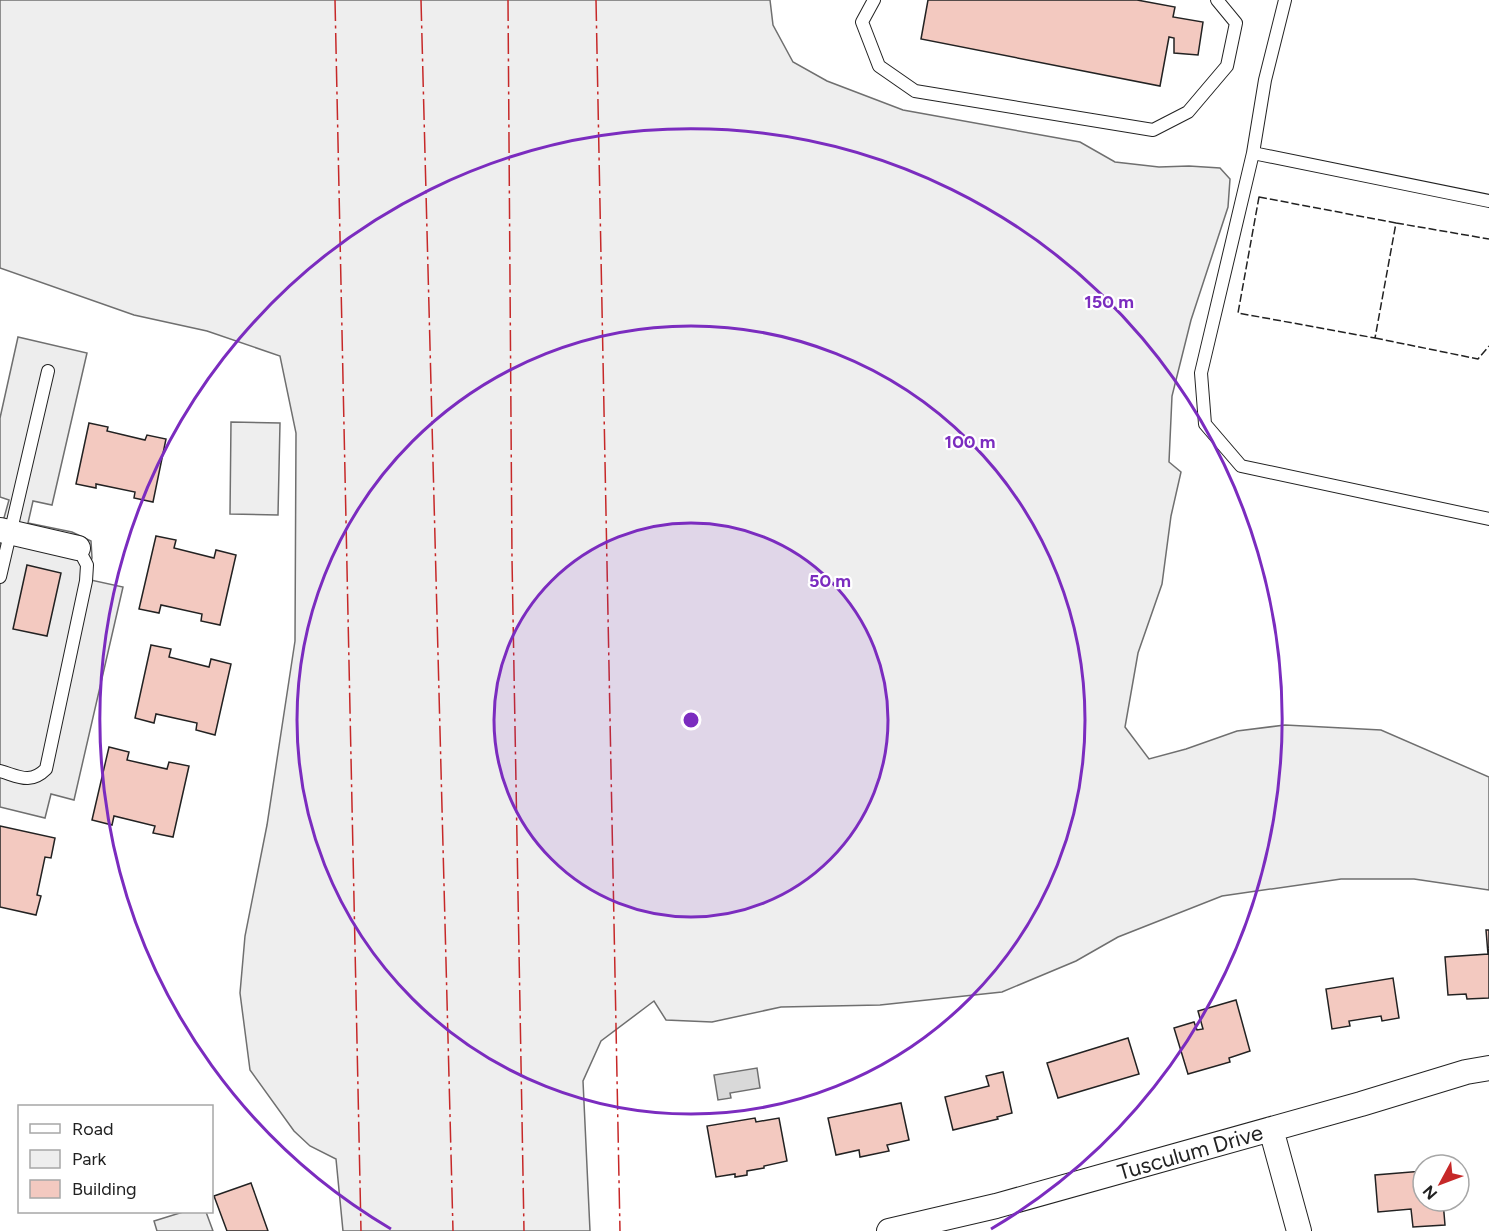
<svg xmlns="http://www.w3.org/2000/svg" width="1489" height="1231" font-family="Figtree,sans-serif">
<rect width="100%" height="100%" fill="#fff"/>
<path fill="#eee" stroke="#6f6f6f" stroke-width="1.5" d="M 0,0 L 770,0 L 773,25 L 793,62 L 827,81 L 903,110 L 1080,142 L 1115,162 L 1159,167 L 1189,166 L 1220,168 L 1230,179 L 1228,207 L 1191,320 L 1172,396 L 1169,462 L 1181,472 L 1171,516 L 1162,584 L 1138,653 L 1125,727 L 1149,759 L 1186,749 L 1237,731 L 1285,725 L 1381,730 L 1489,777 L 1489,890 L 1414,879 L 1341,879 L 1222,896 L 1118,937 L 1076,961 L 1002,992 L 880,1005 L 781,1007 L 712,1022 L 666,1020 L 654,1001 L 601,1041 L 583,1081 L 590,1231 L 343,1231 L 336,1159 L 310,1146 L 294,1131 L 250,1070 L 240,993 L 245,936 L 267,825 L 295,641 L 296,433 L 280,356 L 207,331 L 134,315 L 0,268 Z
M 231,422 L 280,423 L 278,515 L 230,514 Z"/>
<path fill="#ededed" stroke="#6f6f6f" stroke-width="1.5" d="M 18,337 L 87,353 L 52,505 L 33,501 L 28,523 L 72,532 L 91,541 L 92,558 L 86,579 L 123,587 L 74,800 L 51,794 L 45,818 L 0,807 L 0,532 L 9,500 L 0,497 L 0,418 Z
M 183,1212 L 206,1212 L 213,1231 L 157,1231 L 154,1221 Z"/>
<path fill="#d9d9d9" stroke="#6f6f6f" stroke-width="1.5" d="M 757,1068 L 760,1088 L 730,1093 L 731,1098 L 718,1100 L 714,1075 Z"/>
<path fill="#f3c9c0" stroke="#222" stroke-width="1.5" d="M 928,0 L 1137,0 L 1175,7 L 1173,17 L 1203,22 L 1198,55 L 1174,53 L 1174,38 L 1169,37 L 1160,86 L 921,39 Z
M 89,423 L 108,427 L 107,431 L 145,440 L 147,435 L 166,439 L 153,502 L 134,498 L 135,492 L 96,484 L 96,488 L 76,484 Z
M 156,536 L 176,540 L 174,548 L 214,558 L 216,550 L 236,555 L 220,625 L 201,621 L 202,614 L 161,605 L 159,613 L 139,609 Z
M 27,565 L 61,573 L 47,636 L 13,629 Z
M 151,645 L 171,649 L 169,657 L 209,667 L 211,659 L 231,664 L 215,735 L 196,730 L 197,723 L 156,714 L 154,723 L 135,718 Z
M 109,747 L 129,752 L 127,760 L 167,769 L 169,762 L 189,766 L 173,837 L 153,833 L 155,826 L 114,816 L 112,825 L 92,820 Z
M 0,826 L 55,838 L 51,858 L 45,857 L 37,895 L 41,896 L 36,915 L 0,907 Z
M 1486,930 L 1489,930 L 1489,998 L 1467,999 L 1466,994 L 1448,995 L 1445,957 L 1488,954 Z
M 1393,978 L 1399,1018 L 1382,1021 L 1381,1016 L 1349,1021 L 1350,1026 L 1332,1029 L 1326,989 Z
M 1236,1000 L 1250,1051 L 1229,1058 L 1230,1062 L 1188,1074 L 1174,1028 L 1194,1022 L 1197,1030 L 1203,1029 L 1198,1011 Z
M 1128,1038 L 1139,1074 L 1058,1098 L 1047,1063 Z
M 1003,1072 L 1012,1113 L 997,1117 L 998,1119 L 953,1130 L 945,1097 L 989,1086 L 986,1076 Z
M 901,1103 L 909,1140 L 887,1145 L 889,1151 L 860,1157 L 859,1150 L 836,1155 L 828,1118 Z
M 755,1118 L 756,1122 L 779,1118 L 787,1161 L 764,1166 L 764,1168 L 747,1171 L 747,1175 L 735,1177 L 735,1174 L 716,1177 L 707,1126 Z
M 1423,1171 L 1423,1201 L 1443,1201 L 1445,1225 L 1413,1227 L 1411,1209 L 1378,1212 L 1375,1175 Z
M 251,1183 L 268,1231 L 227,1231 L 214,1196 Z"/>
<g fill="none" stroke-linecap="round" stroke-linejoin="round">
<g stroke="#222" stroke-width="14">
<path id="lane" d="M 874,0 L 862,22 L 879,66 L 915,91 L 1153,130 L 1188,112 L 1227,66 L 1236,23 L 1217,0
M 1253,153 L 1265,80 L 1285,0
M 1489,201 L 1253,153 L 1201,373 L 1205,424 L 1241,466 L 1489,519
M 0,577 L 48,371
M 0,771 C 18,776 30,785 46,769 L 86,581 L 87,565 L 78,548"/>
</g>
<g stroke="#222" stroke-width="26">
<path id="street" d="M 0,530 L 78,548
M 1271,1129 L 1299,1231
M 889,1231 L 996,1206 L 1361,1104 L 1466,1072 L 1489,1068"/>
</g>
<use href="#lane" stroke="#fff" stroke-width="12"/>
<use href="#street" stroke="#fff" stroke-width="24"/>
<path stroke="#222" stroke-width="1.5" stroke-dasharray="8 3" stroke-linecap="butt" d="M 1259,197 L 1396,223 L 1375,338 L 1238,313 Z
M 1396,223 L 1489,239
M 1375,338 L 1478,359 L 1489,346"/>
<path stroke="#c62828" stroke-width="1.5" stroke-dasharray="21 4.5 3 4.5" stroke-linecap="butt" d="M 335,0 L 361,1231
M 421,0 L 453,1231
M 508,0 L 512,559 L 524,1231
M 596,0 L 620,1231"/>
</g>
<circle cx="691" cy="720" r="197" fill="#7b2cbf" fill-opacity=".12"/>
<g fill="none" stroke="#7b2cbf" stroke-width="3">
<circle cx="691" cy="720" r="197"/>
<circle cx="691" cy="720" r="394"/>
<path d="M391 1229A591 591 0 1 1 991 1229"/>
</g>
<g text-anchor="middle" stroke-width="4.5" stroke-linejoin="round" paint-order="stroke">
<g font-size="22" fill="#222" stroke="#fff">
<text transform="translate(1190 1152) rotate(-16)" y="8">Tusculum Drive</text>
</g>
</g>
<circle cx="691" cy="720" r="9" fill="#7b2cbf" stroke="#fff" stroke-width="3"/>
<g font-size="18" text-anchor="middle" font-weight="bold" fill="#7b2cbf" stroke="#fff" stroke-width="4.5" stroke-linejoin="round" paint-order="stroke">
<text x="1109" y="308">150 m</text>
<text x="970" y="448">100 m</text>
<text x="830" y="587">50 m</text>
</g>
<rect x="18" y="1105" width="195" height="108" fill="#ffffff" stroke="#a7a7a7" stroke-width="1.5"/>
<rect x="30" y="1124" width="30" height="9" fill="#ffffff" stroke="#a7a7a7" stroke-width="1.5"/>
<text x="72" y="1135" font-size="18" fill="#222222">Road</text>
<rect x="30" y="1150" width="30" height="18" fill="#eeeeee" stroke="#a7a7a7" stroke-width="1.5"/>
<text x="72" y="1165" font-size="18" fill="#222222">Park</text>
<rect x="30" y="1180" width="30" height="18" fill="#f3c9c0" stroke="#a7a7a7" stroke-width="1.5"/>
<text x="72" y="1195" font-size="18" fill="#222222">Building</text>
<g transform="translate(1441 1183) rotate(229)"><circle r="28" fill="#ffffff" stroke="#a7a7a7" stroke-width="1.5"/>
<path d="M0-4.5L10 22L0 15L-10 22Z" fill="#c62828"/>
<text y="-9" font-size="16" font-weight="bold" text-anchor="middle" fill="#222222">N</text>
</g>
</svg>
